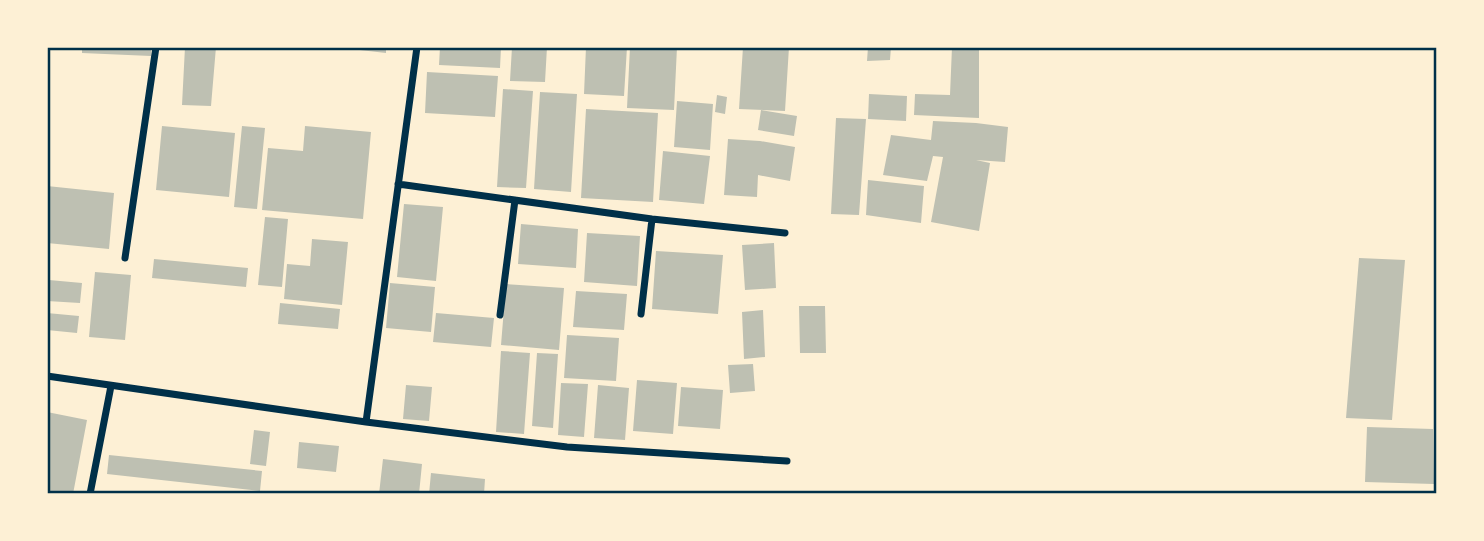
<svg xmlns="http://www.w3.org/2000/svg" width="1484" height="541" font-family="'Fira Sans',sans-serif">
<rect width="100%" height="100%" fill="#fdf0d5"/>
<path fill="#bec0b2" d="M 82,47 L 151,47 L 151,56 L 82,53 Z
M 185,47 L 216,47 L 211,106 L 182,105 Z
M 351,47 L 386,47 L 386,53 L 351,49 Z
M 440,47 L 501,47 L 500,68 L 439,65 Z
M 512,47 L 547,47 L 545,82 L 510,81 Z
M 586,47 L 627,47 L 624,96 L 584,94 Z
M 630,47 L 677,47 L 674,110 L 627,108 Z
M 743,47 L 789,47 L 785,111 L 739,109 Z
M 868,47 L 891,47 L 890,60 L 867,61 Z
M 952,47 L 979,47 L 979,118 L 914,115 L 915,94 L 950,95 Z
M 427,72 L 498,76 L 495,117 L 425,113 Z
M 503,89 L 533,91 L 526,188 L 497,187 Z
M 540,92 L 577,94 L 571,192 L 534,189 Z
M 869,94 L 907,96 L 906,121 L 868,119 Z
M 717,95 L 727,97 L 725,114 L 715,112 Z
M 677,101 L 713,104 L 710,150 L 674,147 Z
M 586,109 L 658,113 L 653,202 L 581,198 Z
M 761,110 L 797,116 L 794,136 L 758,130 Z
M 836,118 L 866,119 L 859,215 L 831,214 Z
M 933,121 L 976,123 L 1008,127 L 1005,162 L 976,160 L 990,163 L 979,231 L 931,222 L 943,157 L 933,156 L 927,181 L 883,175 L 891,135 L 931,140 Z
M 162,126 L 235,133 L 229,197 L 156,190 Z
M 242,126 L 265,128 L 257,209 L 234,207 Z
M 305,126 L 371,132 L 363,219 L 262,210 L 268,148 L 303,151 Z
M 728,139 L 760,141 L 795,147 L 790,181 L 758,175 L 757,197 L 724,195 Z
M 663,151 L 710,156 L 704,204 L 659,200 Z
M 868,180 L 924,186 L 921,223 L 866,215 Z
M 47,186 L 114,193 L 109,249 L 47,243 Z
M 404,204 L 443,207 L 436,281 L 397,277 Z
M 265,217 L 288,219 L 282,287 L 258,285 Z
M 521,224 L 578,229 L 576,268 L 518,264 Z
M 587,233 L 640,236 L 637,286 L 584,282 Z
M 312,239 L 348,242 L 342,305 L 284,299 L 287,264 L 310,266 Z
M 774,243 L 776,288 L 745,290 L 742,245 Z
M 656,251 L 723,255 L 718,314 L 652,309 Z
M 1359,258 L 1405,260 L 1392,420 L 1346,418 Z
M 154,259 L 248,268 L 246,287 L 152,278 Z
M 95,272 L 131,275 L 125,340 L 89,337 Z
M 49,280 L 82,283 L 80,303 L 47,301 Z
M 390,283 L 435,287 L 431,332 L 386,328 Z
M 506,284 L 564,288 L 559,350 L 501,345 Z
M 576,291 L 627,294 L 624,330 L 573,327 Z
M 280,303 L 340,309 L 338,329 L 278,324 Z
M 799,306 L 825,306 L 826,353 L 800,353 Z
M 763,310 L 765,357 L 744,359 L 742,312 Z
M 47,313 L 79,316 L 77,333 L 47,330 Z
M 436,313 L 494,318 L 491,347 L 433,342 Z
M 567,335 L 619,338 L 616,381 L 564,378 Z
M 501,351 L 530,353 L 524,434 L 496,432 Z
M 537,353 L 558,354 L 553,428 L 532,426 Z
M 753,364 L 755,391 L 730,393 L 728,365 Z
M 637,380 L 677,383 L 673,434 L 633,431 Z
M 561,383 L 588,384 L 584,437 L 558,435 Z
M 406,385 L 432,387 L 429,421 L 403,419 Z
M 598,385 L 629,388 L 625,440 L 594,438 Z
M 681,387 L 723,390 L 720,429 L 678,426 Z
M 47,412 L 87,420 L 73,494 L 47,494 Z
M 1367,427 L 1433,429 L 1434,484 L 1365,482 Z
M 254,430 L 270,432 L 266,466 L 250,464 Z
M 299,442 L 339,446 L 336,472 L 297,468 Z
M 109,455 L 262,471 L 260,491 L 107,474 Z
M 383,459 L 422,464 L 419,494 L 379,494 Z
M 431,473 L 485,479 L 484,494 L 429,494 Z"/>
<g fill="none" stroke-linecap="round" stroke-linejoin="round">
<path stroke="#003049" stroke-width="7" d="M 398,184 L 652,219 L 785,233
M 125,258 L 156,47
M 641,314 L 652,219
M 500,315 L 515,200
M 47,376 L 366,422 L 567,447 L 787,461
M 366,422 L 417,47
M 90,494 L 111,386"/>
</g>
<rect width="1484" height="541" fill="none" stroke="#fdf0d5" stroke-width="98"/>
<rect x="49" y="49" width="1386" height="443" fill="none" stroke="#003049" stroke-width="2.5"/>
</svg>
